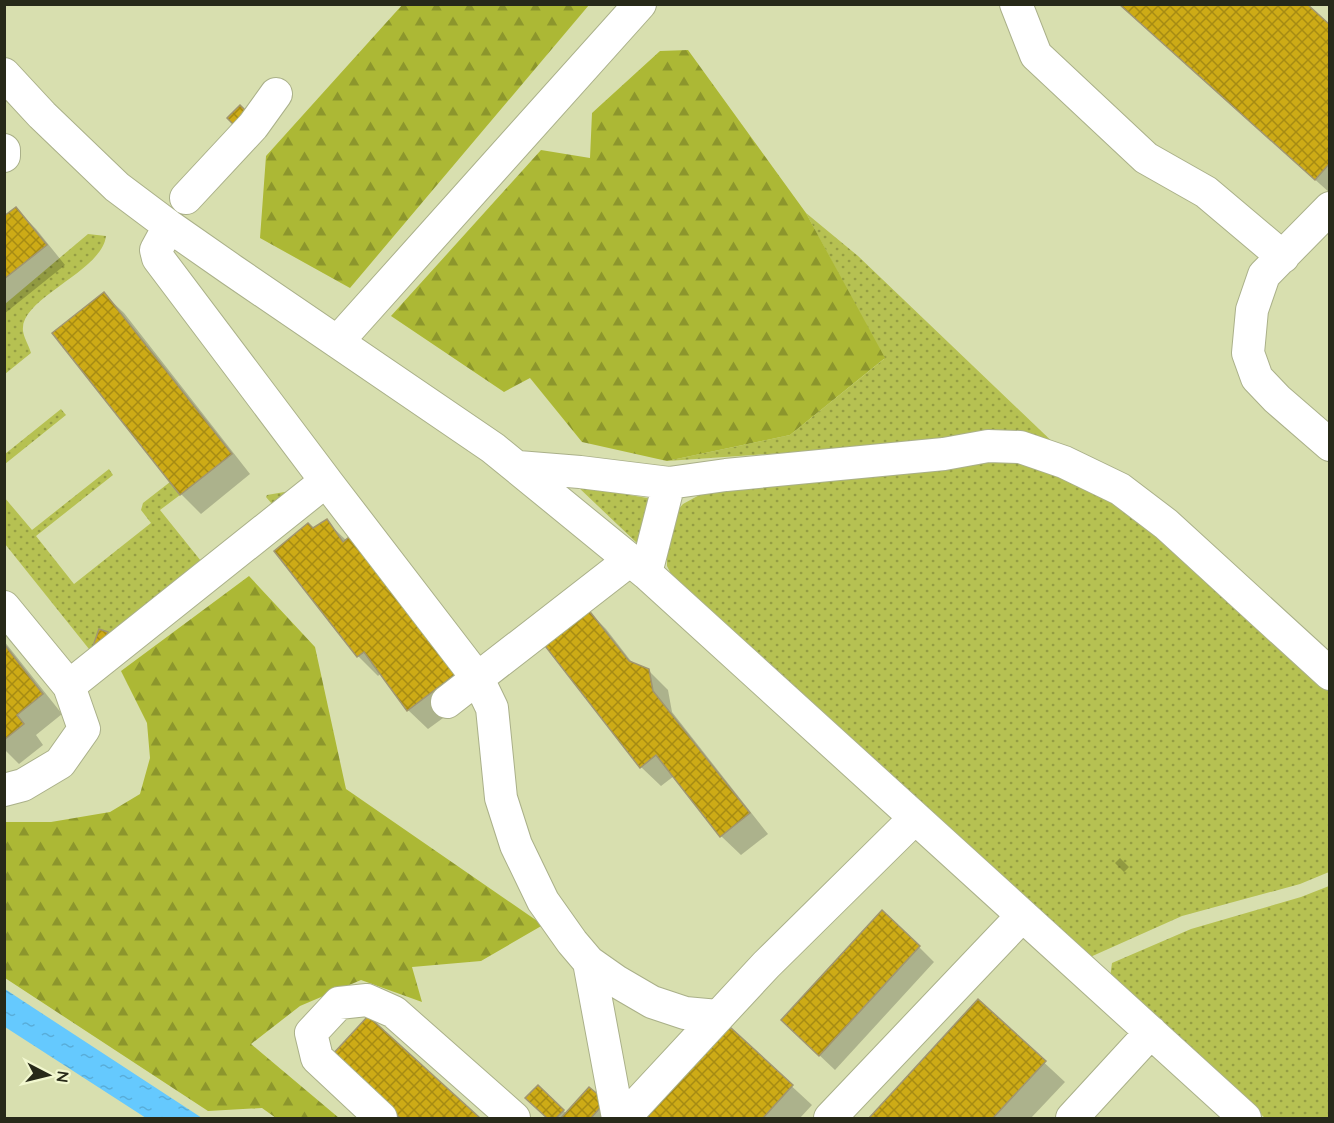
<svg xmlns="http://www.w3.org/2000/svg" width="1334" height="1123" font-family="Quicksand,sans-serif">
<defs>
<pattern id="grass-dots" width="8" height="8" patternUnits="userSpaceOnUse" patternTransform="scale(1.5)"><rect width="8" height="8" fill="#b6c152"/><path d="M2 2h.1M6 6h.1" fill="none" stroke="#949d43" stroke-width="1.8" stroke-linecap="round"/></pattern>
<pattern id="forest-firs" width="22" height="20" patternUnits="userSpaceOnUse" patternTransform="scale(1.5)"><rect width="22" height="20" fill="#acb835"/><path d="M5 1l3.5 6h-7zM16 11l3.5 6h-7z" fill="#8c962c"/></pattern>
<pattern id="water-ripples" width="26" height="14" patternUnits="userSpaceOnUse" patternTransform="scale(1.5)"><rect width="26" height="14" fill="#65c9fe"/><path d="M2 4q2-2 4 0t4 0M15 11q2-2 4 0t4 0" fill="none" stroke="#58add9"/></pattern>
<pattern id="building-cross-hatch" width="8" height="8" patternUnits="userSpaceOnUse" patternTransform="scale(1.5)"><rect width="8" height="8" fill="#cdab16"/><path d="M0 0l8 8M0 8l8-8" fill="none" stroke="#a68b13"/></pattern>
</defs>
<rect width="100%" height="100%" fill="#e4eac2"/>
<path fill="#d8dfaf" d="M 5,5 L 1329,5 L 1329,1118 L 5,1118 Z"/>
<path fill="url(#grass-dots)" d="M 806,213 L 858,256 L 1062,451 L 915,444 L 667,461 L 790,435 L 884,359 Z
M 88,234 L 106,236 C 102,272 19,298 23,331 C 24,338 29,346 31,353 L 5,374 L 5,304 Z
M 61,409 L 66,415 L 5,464 L 5,454 Z
M 988,453 L 1120,495 L 1329,686 L 1329,872 L 1300,884 L 1182,916 L 1088,958 L 673,578 L 667,566 L 667,551 L 674,514 L 683,504 L 703,493 Z
M 109,469 L 113,475 L 36,536 L 74,584 L 151,523 L 141,510 L 143,503 L 170,482 L 180,495 L 160,510 L 201,561 L 272,504 L 266,497 L 267,495 L 296,490 L 97,659 L 5,544 L 4,497 L 32,530 Z
M 577,486 L 653,499 L 639,545 Z
M 1329,886 L 1329,1118 L 1265,1118 L 1110,978 L 1112,963 L 1191,929 L 1301,897 Z"/>
<path fill="url(#forest-firs)" d="M 403,4 L 589,5 L 350,288 L 260,238 L 266,156 Z
M 688,50 L 806,213 L 885,358 L 790,435 L 667,461 L 582,442 L 530,378 L 504,392 L 391,316 L 541,150 L 590,158 L 592,113 L 660,51 Z
M 249,576 L 315,647 L 346,789 L 543,925 L 481,961 L 412,967 L 422,1002 L 361,980 L 300,1006 L 251,1044 L 339,1118 L 276,1118 L 262,1108 L 208,1111 L 5,978 L 4,822 L 51,822 L 110,812 L 140,794 L 150,758 L 147,723 L 121,671 Z"/>
<path fill="url(#water-ripples)" d="M 5,989 L 23,1001 L 202,1118 L 146,1118 L 5,1027 Z"/>
<path fill="#0003" d="M 1119,4 L 1305,4 L 1330,27 L 1330,193 Z
M 16,209 L 36,229 L 65,265 L 4,314 L 4,218 Z
M 104,294 L 124,313 L 250,474 L 201,514 L 181,494 Z
M 326,521 L 347,541 L 476,694 L 428,729 L 408,710 L 381,673 L 378,676 L 358,656 L 314,530 Z
M 587,610 L 606,629 L 634,665 L 648,670 L 668,690 L 672,712 L 768,834 L 741,855 L 721,836 L 674,776 L 661,786 L 641,767 Z
M 4,641 L 62,714 L 36,735 L 43,745 L 19,764 L 4,749 Z
M 1120,858 L 1129,867 L 1124,872 L 1115,863 Z
M 919,947 L 934,962 L 835,1070 L 798,1035 Z
M 978,1001 L 1065,1082 L 1031,1118 L 871,1118 Z
M 369,1018 L 478,1118 L 401,1118 L 353,1075 Z
M 730,1029 L 812,1105 L 800,1118 L 648,1118 Z
M 538,1087 L 567,1114 L 589,1089 L 609,1118 L 549,1118 L 528,1098 Z"/>
<path fill="url(#building-cross-hatch)" stroke="#a09570" stroke-width="1.5" d="M 1119,4 L 1307,4 L 1330,25 L 1330,163 L 1315,180 Z
M 240,105 L 247,112 L 234,125 L 227,118 Z
M 16,207 L 47,245 L 4,279 L 4,216 Z
M 104,292 L 232,454 L 180,495 L 52,333 Z
M 327,519 L 343,542 L 349,537 L 457,673 L 407,711 L 364,652 L 357,657 L 274,551 L 308,523 L 313,528 Z
M 587,608 L 629,661 L 649,669 L 653,691 L 750,813 L 720,837 L 656,755 L 640,768 L 542,642 Z
M 99,629 L 108,632 L 102,650 L 93,646 Z
M 4,644 L 43,694 L 17,715 L 24,724 L 4,740 Z
M 882,910 L 920,946 L 819,1056 L 781,1020 Z
M 978,999 L 1046,1061 L 993,1118 L 869,1118 Z
M 368,1016 L 480,1118 L 400,1118 L 332,1055 Z
M 730,1027 L 793,1085 L 763,1118 L 646,1118 Z
M 538,1085 L 564,1110 L 556,1118 L 547,1118 L 525,1098 Z
M 589,1087 L 606,1101 L 591,1118 L 561,1118 Z"/>
<g fill="none" stroke-linecap="round" stroke-linejoin="round">
<g stroke="#aab089" stroke-width="34">
<path id="minor" d="M 1016,4 L 1036,55 L 1146,158 L 1206,192 L 1283,257
M 4,74 L 42,115 L 117,187 L 169,226 L 232,270 L 493,448 L 646,573 L 1245,1118
M 4,150 L 4,156
M 186,198 L 253,126 L 276,94
M 1330,208 L 1264,275 L 1252,310 L 1248,353 L 1257,378 L 1277,399 L 1330,445
M 338,341 L 640,4
M 518,467 L 580,472 L 669,483 L 726,475 L 944,454 L 988,446 L 1020,447 L 1064,462 L 1120,489 L 1166,524 L 1330,674
M 326,481 L 478,679 L 492,708 L 501,798 L 516,845 L 543,901 L 572,942 L 589,962 L 616,981 L 652,1002 L 685,1013 L 718,1016
M 646,573 L 669,483
M 4,607 L 69,686 L 326,481 L 158,258 L 156,250 L 169,226
M 447,702 L 630,560
M 4,790 L 23,785 L 60,763 L 84,729 L 69,686
M 589,962 L 618,1118
M 381,1118 L 317,1058 L 311,1033 L 339,1003 L 367,1000 L 394,1012 L 514,1118
M 624,1118 L 766,965 L 915,818
M 830,1118 L 1022,916
M 1072,1118 L 1151,1032"/>
</g>
<use href="#minor" stroke="#fff" stroke-width="32"/>
</g>
<rect width="1334" height="1123" fill="none" stroke="#272919" stroke-width="12"/>
<g transform="translate(48 1075) rotate(97)" stroke="#f2f8cf" stroke-width="4.5" paint-order="stroke">
<path d="M0-4.5L10 22L0 15L-10 22Z" fill="#272919"/>
<text y="-9" font-size="16" font-weight="bold" text-anchor="middle" fill="#272919">N</text>
</g>
</svg>
